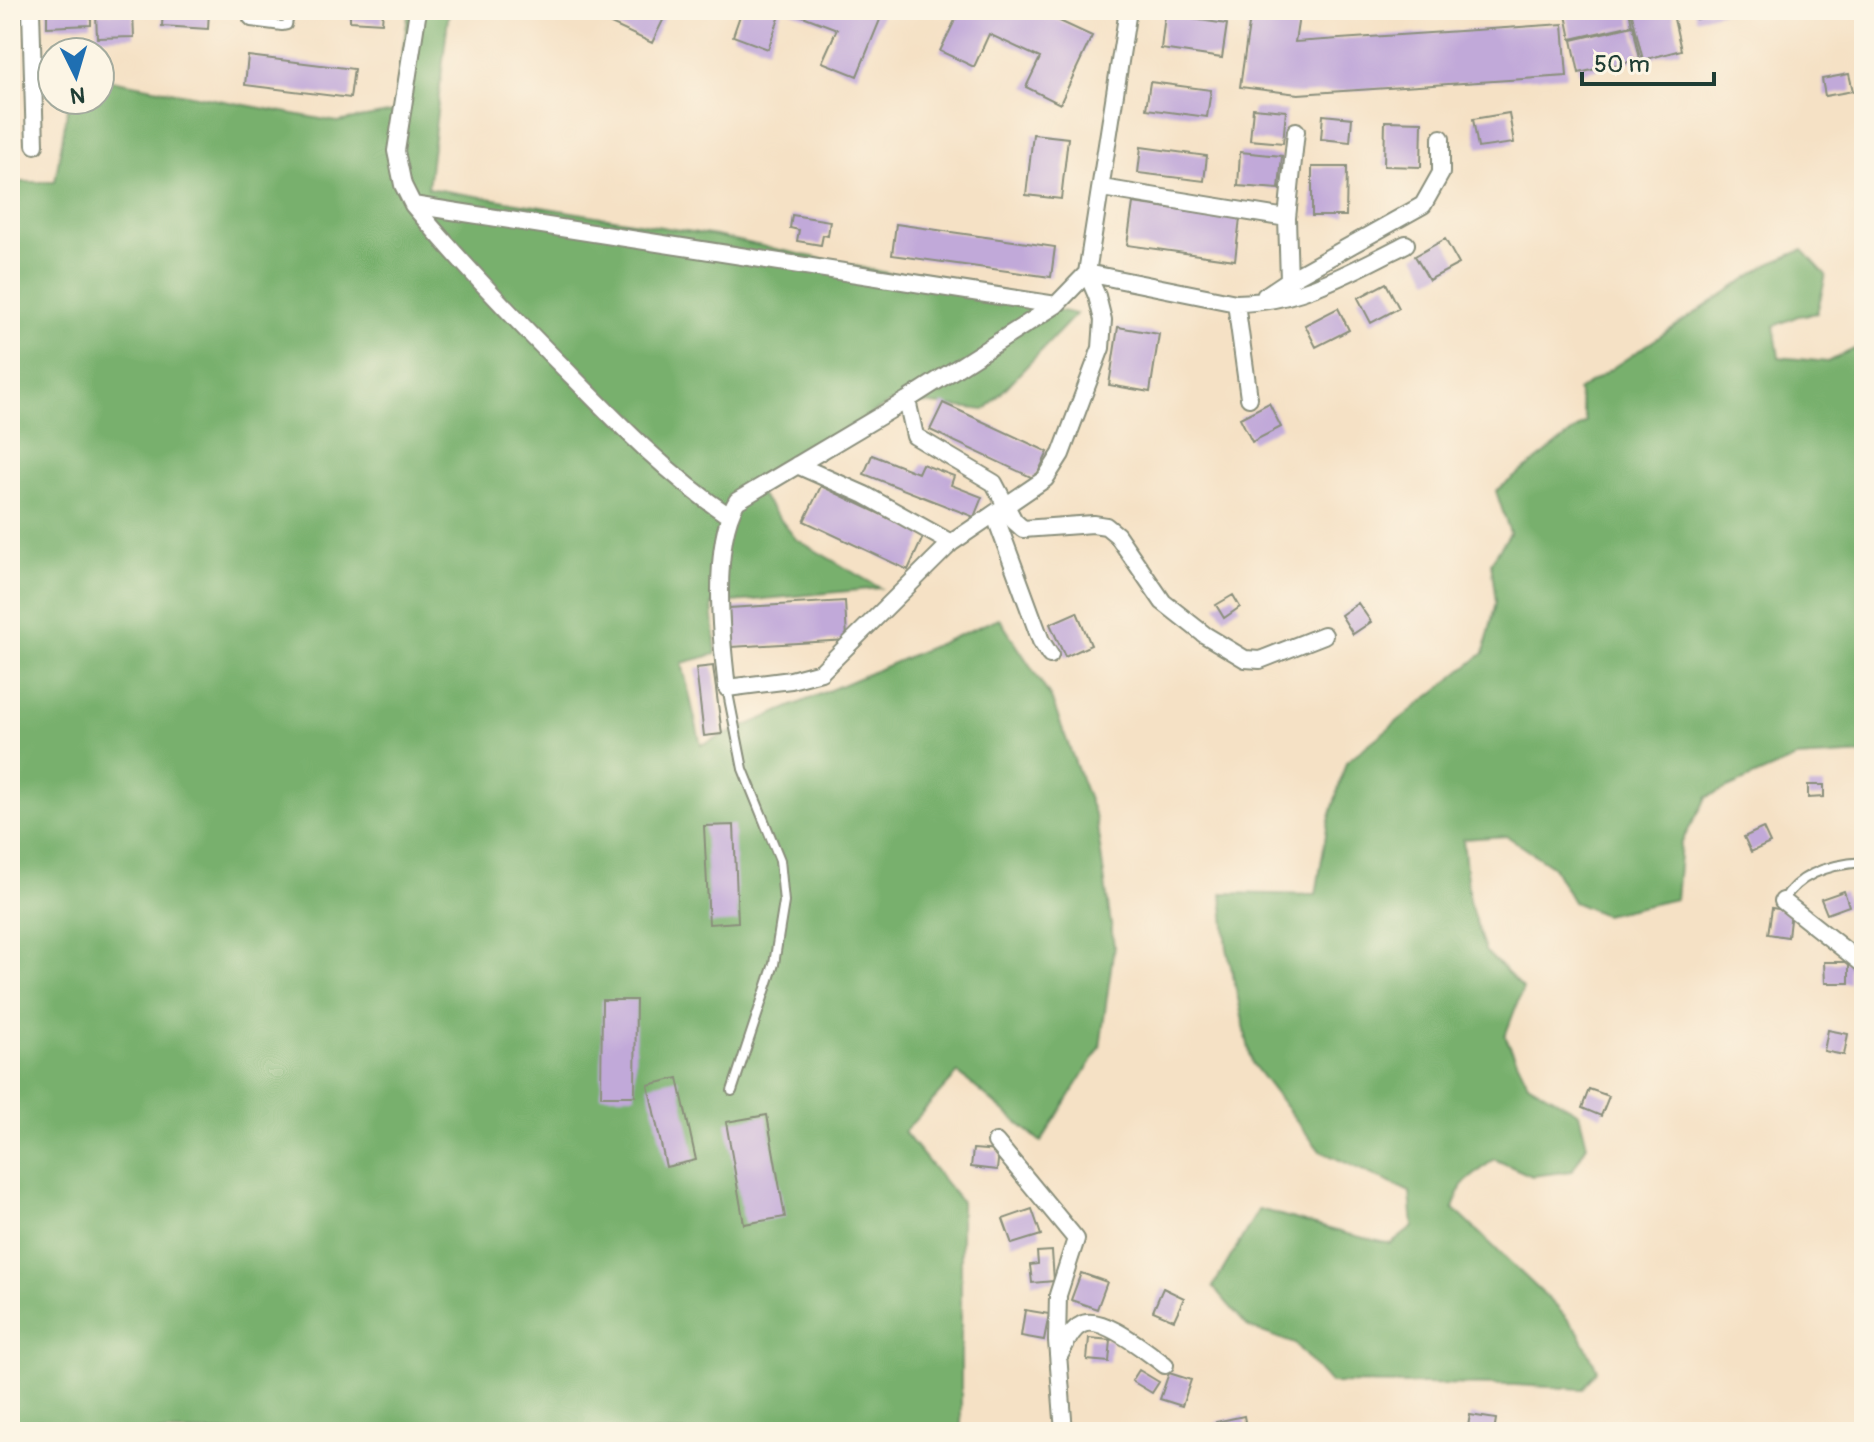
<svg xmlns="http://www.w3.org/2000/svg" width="1874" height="1442" font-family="Pangolin,sans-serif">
<rect width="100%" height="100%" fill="#fcf5e5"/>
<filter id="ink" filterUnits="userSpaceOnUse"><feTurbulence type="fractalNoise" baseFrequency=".0125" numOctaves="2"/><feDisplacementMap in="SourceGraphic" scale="16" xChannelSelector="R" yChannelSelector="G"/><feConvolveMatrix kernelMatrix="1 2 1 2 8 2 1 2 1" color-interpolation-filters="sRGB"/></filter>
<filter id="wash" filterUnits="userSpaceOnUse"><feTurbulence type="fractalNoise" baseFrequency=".006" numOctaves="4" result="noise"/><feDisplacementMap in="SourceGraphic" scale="32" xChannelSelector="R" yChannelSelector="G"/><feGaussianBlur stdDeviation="1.8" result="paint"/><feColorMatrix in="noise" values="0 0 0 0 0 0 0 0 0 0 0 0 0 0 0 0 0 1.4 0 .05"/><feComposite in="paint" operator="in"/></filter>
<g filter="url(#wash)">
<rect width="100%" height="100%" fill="#f5e1c5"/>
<path fill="#78b06d" stroke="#4c7650" stroke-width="2" d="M 409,10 L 449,10 L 428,188 L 716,236 L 1076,314 L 985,410 L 895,400 L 752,484 L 796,539 L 880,588 L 712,604 L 716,654 L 682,663 L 701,745 L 999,618 L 1051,698 L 1096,819 L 1114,946 L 1100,1048 L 1041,1142 L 958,1073 L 904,1132 L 961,1202 L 961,1432 L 10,1432 L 10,182 L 55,182 L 69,100 L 100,100 L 100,78 L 337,122 L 394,112 Z
M 1803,250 L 1826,275 L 1817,313 L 1798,316 L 1774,326 L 1779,357 L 1828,362 L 1864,344 L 1864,754 L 1796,758 L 1707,797 L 1681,843 L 1676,899 L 1604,915 L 1573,902 L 1553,867 L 1507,836 L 1463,839 L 1469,901 L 1485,951 L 1523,988 L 1505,1036 L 1528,1083 L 1579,1113 L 1587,1145 L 1572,1171 L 1532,1176 L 1494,1159 L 1462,1185 L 1453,1208 L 1555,1305 L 1578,1331 L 1597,1369 L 1583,1389 L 1515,1385 L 1330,1383 L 1295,1344 L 1248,1327 L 1213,1287 L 1259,1209 L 1347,1234 L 1391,1244 L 1413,1227 L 1410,1192 L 1320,1151 L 1252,1063 L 1227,948 L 1222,893 L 1316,895 L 1327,828 L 1346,762 L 1484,653 L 1496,602 L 1491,562 L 1510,533 L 1496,491 L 1586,422 L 1578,391 L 1769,264 Z"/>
<g id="blocks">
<path fill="#c1a9d9" d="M 47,10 L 91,10 L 91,25 L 47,27 Z
M 163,10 L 209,10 L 208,29 L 162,26 Z
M 350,10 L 383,10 L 382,23 L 350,21 Z
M 617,10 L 668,10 L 652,43 L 611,24 Z
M 742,10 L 782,10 L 768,49 L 733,36 Z
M 787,10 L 884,10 L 857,76 L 822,62 L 837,29 Z
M 960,10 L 1036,10 L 1092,36 L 1060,104 L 1026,87 L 1040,58 L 989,34 L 974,67 L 940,51 Z
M 1251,10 L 1300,10 L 1295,42 L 1563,24 L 1567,76 L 1298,94 L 1240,87 Z
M 1565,10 L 1629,10 L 1632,25 L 1571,39 Z
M 1631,10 L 1672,10 L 1681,50 L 1643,60 Z
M 1694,10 L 1727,10 L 1727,11 L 1696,19 Z
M 96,13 L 133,13 L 134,37 L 97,38 Z
M 1165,15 L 1227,24 L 1222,58 L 1161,49 Z
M 1633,26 L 1640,59 L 1579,73 L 1572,40 Z
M 248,56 L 354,69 L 350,98 L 245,85 Z
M 1849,74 L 1853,91 L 1825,96 L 1822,79 Z
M 1150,82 L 1211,90 L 1207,117 L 1146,109 Z
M 1253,108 L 1286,111 L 1283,143 L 1250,140 Z
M 1509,113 L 1514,143 L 1478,148 L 1473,119 Z
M 1323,115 L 1352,118 L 1350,142 L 1321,139 Z
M 1385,121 L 1422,122 L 1421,167 L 1384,166 Z
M 10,134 L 18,134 L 19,159 L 10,160 Z
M 1033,134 L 1068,138 L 1061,199 L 1026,195 Z
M 1141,147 L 1207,156 L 1204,181 L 1138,173 Z
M 1240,152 L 1282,156 L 1279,189 L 1238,186 Z
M 1312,167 L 1347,167 L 1346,216 L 1312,216 Z
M 1133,203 L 1240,218 L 1235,260 L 1127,245 Z
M 792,215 L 830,221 L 828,236 L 823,235 L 821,245 L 797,241 L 799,230 L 790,228 Z
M 896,224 L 1055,247 L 1051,277 L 892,255 Z
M 1445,239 L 1459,264 L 1429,280 L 1415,256 Z
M 1386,283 L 1399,308 L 1371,323 L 1358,298 Z
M 1338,308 L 1349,330 L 1316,347 L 1305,325 Z
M 1118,327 L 1159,334 L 1150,392 L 1109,385 Z
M 943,403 L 1048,452 L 1035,479 L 930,430 Z
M 1269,403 L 1281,427 L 1252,442 L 1240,418 Z
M 872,455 L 918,473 L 922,464 L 954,476 L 951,485 L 982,497 L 974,517 L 864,474 Z
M 821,486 L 924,535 L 908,570 L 804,521 Z
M 1233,595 L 1240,607 L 1224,618 L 1216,605 Z
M 845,601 L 847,640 L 731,647 L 729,608 Z
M 1358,603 L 1371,622 L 1353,634 L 1341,615 Z
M 1077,612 L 1091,645 L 1065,657 L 1050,624 Z
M 713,666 L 722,734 L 704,736 L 696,668 Z
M 1808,785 L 1824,785 L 1824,797 L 1808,798 Z
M 734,825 L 738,922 L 709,924 L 704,826 Z
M 1763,828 L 1770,843 L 1751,852 L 1744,837 Z
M 1844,891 L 1849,906 L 1827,914 L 1821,899 Z
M 1772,908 L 1791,911 L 1788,937 L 1768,934 Z
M 1824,962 L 1849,962 L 1849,983 L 1825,983 Z
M 602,1000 L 636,1000 L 635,1096 L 601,1096 Z
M 1828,1030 L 1848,1034 L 1844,1055 L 1824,1051 Z
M 678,1078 L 696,1160 L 666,1167 L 648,1085 Z
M 1589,1089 L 1609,1096 L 1601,1116 L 1582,1108 Z
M 767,1115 L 785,1217 L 744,1224 L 726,1122 Z
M 973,1149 L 999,1151 L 997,1170 L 971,1167 Z
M 1032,1209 L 1041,1235 L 1012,1244 L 1003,1219 Z
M 1052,1251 L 1054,1281 L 1032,1283 L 1030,1265 L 1038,1264 L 1037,1252 Z
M 1081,1273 L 1107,1282 L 1097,1309 L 1071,1300 Z
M 1163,1288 L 1184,1298 L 1174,1320 L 1153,1311 Z
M 1025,1310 L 1049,1314 L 1044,1340 L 1021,1336 Z
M 1089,1338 L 1111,1340 L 1109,1362 L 1087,1360 Z
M 1139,1370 L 1159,1382 L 1152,1393 L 1132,1381 Z
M 1169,1373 L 1191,1380 L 1182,1406 L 1160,1399 Z
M 1470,1415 L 1496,1419 L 1494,1432 L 1467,1432 Z
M 1244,1416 L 1247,1432 L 1219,1432 L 1216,1422 Z"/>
</g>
</g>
<g filter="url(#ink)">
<use href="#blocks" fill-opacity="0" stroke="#8a8f7c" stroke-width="2"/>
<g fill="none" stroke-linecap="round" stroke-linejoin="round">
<g stroke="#8a8f7c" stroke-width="12">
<path id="service" d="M 247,10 L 248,19 L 251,22 L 282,26 L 287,25 L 290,10
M 727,688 L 743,769 L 780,860 L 784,902 L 774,964 L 732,1091
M 1783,901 C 1799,872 1833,864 1864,862"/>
</g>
<g stroke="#8a8f7c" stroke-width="20">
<path id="minor" d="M 31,10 L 35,145
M 418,10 L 396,151 L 403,185 L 413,205 L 1056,305
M 1102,188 L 1287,218
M 413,205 C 461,263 513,317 566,370 C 617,422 668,475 729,516
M 1087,273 L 1097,296 L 1103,320 L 1101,348 L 1061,454 L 1045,479 L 951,543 L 821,672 L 791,680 L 727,688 C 721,638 711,545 737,501 L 907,400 L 1056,305 L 1087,273 L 1128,10
M 1087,273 L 1236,303 C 1298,303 1353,271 1406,244
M 1289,280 L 1287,218 L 1296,131
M 1265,296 L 1289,280 L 1423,205 L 1441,173 L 1441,138
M 1236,303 L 1249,398
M 907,400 L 915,436 L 994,483 L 1014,521 L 1023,529 L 1093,524 L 1106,526 L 1117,535 L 1163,602 L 1205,635 L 1245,659 L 1260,660 L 1324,635
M 797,465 L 865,495 L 951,543
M 1004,505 L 998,524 L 1041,641 L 1050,655
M 1783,901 L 1864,965
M 996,1142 L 1076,1239 L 1058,1295 L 1057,1341 L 1064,1432
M 1059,1356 C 1065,1346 1070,1330 1081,1325 C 1101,1313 1148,1353 1165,1365"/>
</g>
<use href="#service" stroke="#fff" stroke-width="8"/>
<use href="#minor" stroke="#fff" stroke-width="16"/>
</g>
</g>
<rect width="1874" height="1442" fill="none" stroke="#fcf5e5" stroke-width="40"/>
<g transform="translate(76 76) rotate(175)"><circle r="38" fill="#fcf5e5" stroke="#a4ab9e" stroke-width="2"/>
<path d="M0-6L14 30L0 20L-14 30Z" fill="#1f6fb2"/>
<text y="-12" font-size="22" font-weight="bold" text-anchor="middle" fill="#1f3d34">N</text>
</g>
<path d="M1582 72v12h132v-12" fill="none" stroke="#1f3d34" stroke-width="4"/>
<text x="1594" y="72" font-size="24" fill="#1f3d34" stroke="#fcf5e5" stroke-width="6" paint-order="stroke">50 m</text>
</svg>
